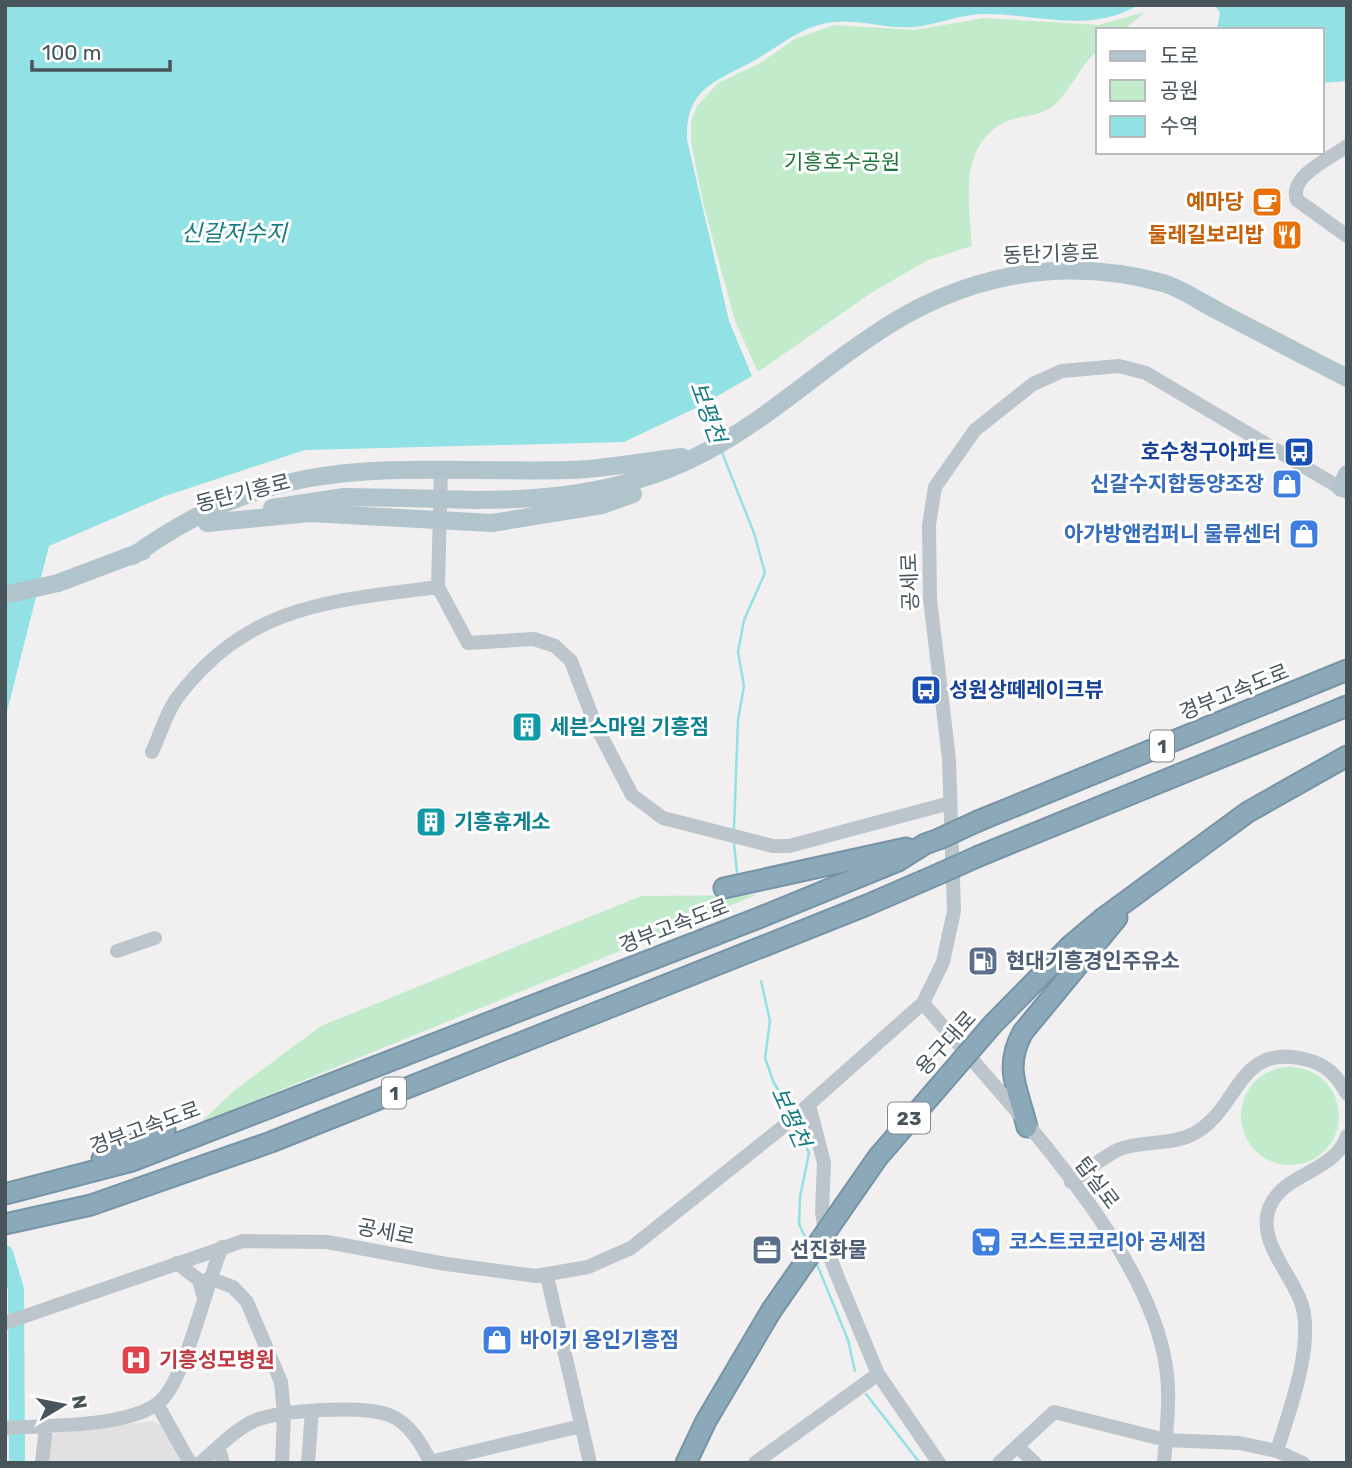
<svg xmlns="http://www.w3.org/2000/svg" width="1352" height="1468" font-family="Rubik,'Noto Sans KR',sans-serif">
<rect width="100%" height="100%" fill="#f1efef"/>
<path fill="#e2e0e1" d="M 151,1421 L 163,1426 L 181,1463 L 47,1463 L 47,1446 L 53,1434 Z"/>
<path fill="#c1ebca" d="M 1145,12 L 1123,30 L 1098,30 L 1098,50 C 1080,65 1072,89 1054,105 C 1040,118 1019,114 1003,123 C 958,148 969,203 972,246 L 928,260 L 871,293 L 758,372 L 735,321 L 703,203 L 691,142 L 691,122 L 697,106 L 718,83 L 760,63 L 795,39 L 834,25 L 915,30 L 984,18 L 1099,25 Z
M 756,895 L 200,1123 L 235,1090 L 321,1026 L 641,896 Z
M1241 1116a49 49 0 1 1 98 0a49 49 0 1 1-98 0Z"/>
<path fill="#92e1e4" d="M 5,5 L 1138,5 C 1088,35 1035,13 981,14 C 958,15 936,25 913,27 C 886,29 860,19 833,22 C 799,26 777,49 748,64 C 711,83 685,92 687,140 L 729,321 L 752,376 L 702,405 L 624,442 L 305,450 L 165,496 L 49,546 L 5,719 Z
M 1214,5 L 1347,5 L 1347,81 L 1322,83 L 1322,30 L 1217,30 L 1220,12 Z"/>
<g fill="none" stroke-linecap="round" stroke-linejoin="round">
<path stroke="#92e1e4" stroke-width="2.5" d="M 702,405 L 716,437
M 721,450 L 754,533 L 765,573 L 744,620 L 738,652 L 744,686 L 738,720 L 734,828
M 734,844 L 737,872
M 761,981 L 770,1021 L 765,1058 L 774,1083 L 792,1113
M 797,1122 L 809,1153 L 800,1197 L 799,1224 L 808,1243
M 816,1262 L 848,1340 L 855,1371
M 866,1394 L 920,1463"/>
<path stroke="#92e1e4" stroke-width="16" d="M 5,1253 L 16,1289 L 17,1463"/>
<g stroke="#7694a5" stroke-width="23">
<path id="highway" d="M 978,821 L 1347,670
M 979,856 L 1347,706
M 724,888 L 906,848
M 1071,945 L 1102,919 L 1248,812 L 1347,756
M 1027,1127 C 1018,1089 1003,1068 1023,1032 L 1117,918
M 102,1159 L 165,1130
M 5,1194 L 132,1161 L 756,919 L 898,861 L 925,844 L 939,839
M 5,1224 L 91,1205 L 271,1142 L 867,905 L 941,873
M 686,1463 L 706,1421 L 771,1311"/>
</g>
<path stroke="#bcc5cb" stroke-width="14" d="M 1347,146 C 1331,158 1288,176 1297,200 L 1347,236
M 438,587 L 441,468
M 152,752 C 160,735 166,713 177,698 C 248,604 330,601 438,587 L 468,643 L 534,639 L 555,646 L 571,661 L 595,724 L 632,795 L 663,818 L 773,846 L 789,846 L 950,803
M 117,951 L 155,938
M 923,1003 C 1002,1097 1149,1245 1166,1367 C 1171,1397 1166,1432 1164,1463
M 809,1105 L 824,1163 L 822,1212 L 828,1251 L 836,1273 L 878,1374 L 939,1463
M 1071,1182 C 1086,1172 1103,1156 1120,1149 C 1143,1140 1170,1146 1193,1134 C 1240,1110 1236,1043 1304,1059 C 1326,1064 1336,1074 1347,1094
M 177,1263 L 199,1280 L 203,1295
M 547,1276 L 590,1463
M 209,1278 L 233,1287 L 247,1302 L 281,1382 L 284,1414 L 282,1463
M 5,1323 L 243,1241 L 327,1242 L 446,1264 L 536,1276 L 588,1267 L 631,1248 L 789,1122 L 923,1003 L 943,962 L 954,911 L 949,759 L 930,599 L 929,525 L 935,487 L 975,430 L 1033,384 L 1062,371 L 1119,366 L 1146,373 L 1347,492
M 157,1404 L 190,1463
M 5,1428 C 47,1425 122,1428 157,1404 C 185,1385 206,1283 222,1247
M 1018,1447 L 1035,1463
M 219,1449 L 223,1463
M 1277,1451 C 1289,1411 1314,1347 1302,1305 C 1293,1275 1255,1240 1270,1206 C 1285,1172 1334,1173 1347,1136
M 430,1462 L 581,1426
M 42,1463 L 46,1426
M 200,1463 C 217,1449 236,1428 256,1420 C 284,1410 362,1405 389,1415 C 409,1422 422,1445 431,1463
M 308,1463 L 312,1411
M 755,1463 L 878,1374
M 999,1463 L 1054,1412 L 1166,1440 L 1239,1443 L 1277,1451 L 1303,1463"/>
<path stroke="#b1c3cb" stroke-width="18" d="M 1341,488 L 1347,474
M 477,500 C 558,500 635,490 707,451 C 766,420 816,373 872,336 C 960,275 1059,255 1163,283 C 1183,289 1202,303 1220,312 C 1262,334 1304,356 1347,378
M 272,508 L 344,497 L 404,498
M 207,523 L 310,513 L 492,523 L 602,505 L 633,494
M 133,556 C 286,446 397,474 571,470 C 607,469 645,461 682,457
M 5,595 L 58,583 L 143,551"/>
<use href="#highway" stroke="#8ba9b9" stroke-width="19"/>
<g stroke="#7694a5" stroke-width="23" stroke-linecap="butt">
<path id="highway-bridge" d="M 939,839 L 978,821
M 941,873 L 979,856
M 771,1311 L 878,1157 L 993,1024 L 1071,945"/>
</g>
<path stroke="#b1c3cb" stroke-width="18" d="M 404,498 L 477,500"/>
<use href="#highway-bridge" stroke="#8ba9b9" stroke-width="19"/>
</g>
<defs>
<g id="cafe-square" transform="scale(1.575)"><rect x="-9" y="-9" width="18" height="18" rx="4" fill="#e8710a" stroke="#fff"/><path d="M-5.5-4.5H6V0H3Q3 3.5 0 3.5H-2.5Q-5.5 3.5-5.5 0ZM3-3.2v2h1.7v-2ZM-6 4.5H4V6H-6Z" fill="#fff"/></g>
<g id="restaurant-square" transform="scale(1.575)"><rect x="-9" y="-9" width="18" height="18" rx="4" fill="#e8710a" stroke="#fff"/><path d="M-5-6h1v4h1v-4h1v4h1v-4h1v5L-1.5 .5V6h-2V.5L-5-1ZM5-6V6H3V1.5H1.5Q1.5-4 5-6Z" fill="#fff"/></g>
<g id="bus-square" transform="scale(1.575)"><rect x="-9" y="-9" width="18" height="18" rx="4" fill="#1a4fb4" stroke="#fff"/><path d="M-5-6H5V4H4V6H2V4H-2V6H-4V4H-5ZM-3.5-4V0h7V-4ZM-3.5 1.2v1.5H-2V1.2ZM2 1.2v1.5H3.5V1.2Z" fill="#fff"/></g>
<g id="shop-square" transform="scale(1.575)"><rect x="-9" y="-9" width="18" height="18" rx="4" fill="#3f7fe0" stroke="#fff"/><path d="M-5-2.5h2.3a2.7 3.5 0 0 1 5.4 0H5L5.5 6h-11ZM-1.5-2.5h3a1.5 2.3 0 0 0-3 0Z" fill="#fff"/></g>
<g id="building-square" transform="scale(1.575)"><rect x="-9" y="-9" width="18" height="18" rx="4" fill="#0f9aa8" stroke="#fff"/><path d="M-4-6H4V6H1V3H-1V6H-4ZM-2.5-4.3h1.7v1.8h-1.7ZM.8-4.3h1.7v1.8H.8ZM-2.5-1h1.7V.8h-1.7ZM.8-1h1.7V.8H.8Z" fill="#fff"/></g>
<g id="fuel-square" transform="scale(1.575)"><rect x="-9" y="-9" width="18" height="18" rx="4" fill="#5c6f8a" stroke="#fff"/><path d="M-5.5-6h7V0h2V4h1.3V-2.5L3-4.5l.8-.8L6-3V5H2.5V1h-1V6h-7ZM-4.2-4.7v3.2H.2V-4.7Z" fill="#fff"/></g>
<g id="supermarket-square" transform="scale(1.575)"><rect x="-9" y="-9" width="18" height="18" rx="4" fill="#3f7fe0" stroke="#fff"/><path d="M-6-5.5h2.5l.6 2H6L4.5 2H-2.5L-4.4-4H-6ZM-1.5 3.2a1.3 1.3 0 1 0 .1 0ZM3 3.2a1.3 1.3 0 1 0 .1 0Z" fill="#fff"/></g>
<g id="office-square" transform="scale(1.575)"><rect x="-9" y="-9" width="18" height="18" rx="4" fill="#5c6f8a" stroke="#fff"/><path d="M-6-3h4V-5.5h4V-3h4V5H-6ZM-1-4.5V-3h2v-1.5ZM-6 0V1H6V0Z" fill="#fff"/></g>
<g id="hospital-square" transform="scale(1.575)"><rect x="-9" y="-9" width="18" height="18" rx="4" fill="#e0444e" stroke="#fff"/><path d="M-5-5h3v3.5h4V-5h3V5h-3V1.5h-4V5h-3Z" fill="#fff"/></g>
</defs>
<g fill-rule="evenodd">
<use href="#cafe-square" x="1267" y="202"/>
<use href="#restaurant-square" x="1287" y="235"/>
<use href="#bus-square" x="1299" y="452"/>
<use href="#shop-square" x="1287" y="484"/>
<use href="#shop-square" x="1304" y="534"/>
<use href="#bus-square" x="926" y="690"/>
<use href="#building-square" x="527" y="727"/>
<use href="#building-square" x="431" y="822"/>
<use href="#fuel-square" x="983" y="961"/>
<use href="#supermarket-square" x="986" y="1242"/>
<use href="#office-square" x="767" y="1250"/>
<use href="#shop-square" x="497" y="1340"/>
<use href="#hospital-square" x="136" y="1360"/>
</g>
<g text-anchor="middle" stroke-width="6" stroke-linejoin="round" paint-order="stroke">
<g fill="#fff" stroke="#7f888c" stroke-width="2">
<rect x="1150" y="730.5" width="24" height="31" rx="5"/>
<rect x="382" y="1077.5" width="24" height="31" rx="5"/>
<rect x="888" y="1102.5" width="42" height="31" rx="5"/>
</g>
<g font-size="19" font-weight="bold" fill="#48555b">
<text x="1162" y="753">1</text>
<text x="394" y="1100">1</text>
<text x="909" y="1125">23</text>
</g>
<g font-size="21" fill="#1f763c" stroke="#fff">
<text x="842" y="169">기흥호수공원</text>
</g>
<g font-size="21" font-weight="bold" fill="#c56008" stroke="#fff" text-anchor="end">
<text x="1244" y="209">예마당</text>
<text x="1264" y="242">둘레길보리밥</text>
</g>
<g font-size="21" fill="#48555b" stroke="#fff">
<text transform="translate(1051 254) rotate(-2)" y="7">동탄기흥로</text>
<text transform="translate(243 493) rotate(-14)" y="7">동탄기흥로</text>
<text transform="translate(910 582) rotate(-92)" y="7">공세로</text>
<text transform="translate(1234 692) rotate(-22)" y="7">경부고속도로</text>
<text transform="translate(674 926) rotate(-21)" y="7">경부고속도로</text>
<text transform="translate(946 1043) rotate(-48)" y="7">용구대로</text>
<text transform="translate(145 1128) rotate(-20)" y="7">경부고속도로</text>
<text transform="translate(1097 1183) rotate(53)" y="7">탑실로</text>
<text transform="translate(386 1232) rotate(11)" y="7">공세로</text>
</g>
<g font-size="21" font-weight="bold" fill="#164399" stroke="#fff" text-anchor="end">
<text x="1276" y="459">호수청구아파트</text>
<text x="949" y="697" text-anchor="start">성원상떼레이크뷰</text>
</g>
<g font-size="21" font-weight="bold" fill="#366cbe" stroke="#fff" text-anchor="end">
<text x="1264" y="491">신갈수지합동양조장</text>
<text x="1281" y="541">아가방앤컴퍼니 물류센터</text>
<text x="1009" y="1249" text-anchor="start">코스트코코리아 공세점</text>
<text x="520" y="1347" text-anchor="start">바이키 용인기흥점</text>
</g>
<g font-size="21" font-weight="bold" fill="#0d838f" stroke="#fff" text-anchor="start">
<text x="550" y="734">세븐스마일 기흥점</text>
<text x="454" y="829">기흥휴게소</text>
</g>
<g font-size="21" font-weight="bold" fill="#4e5e75" stroke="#fff" text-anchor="start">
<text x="1006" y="968">현대기흥경인주유소</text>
<text x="790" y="1257">선진화물</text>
</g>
<g font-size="21" font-weight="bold" fill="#be3a42" stroke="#fff" text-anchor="start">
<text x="159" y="1367">기흥성모병원</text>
</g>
<g font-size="23" font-style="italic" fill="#177d82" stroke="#fff">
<text x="234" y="241">신갈저수지</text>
<text transform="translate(708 412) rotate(70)" y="8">보평천</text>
<text transform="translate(791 1117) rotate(66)" y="8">보평천</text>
</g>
</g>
<rect width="1352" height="1468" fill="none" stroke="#48555b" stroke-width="14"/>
<rect x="1096" y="28" width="228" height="126" fill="#ffffff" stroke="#b6bbbd" stroke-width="2"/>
<rect x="1110" y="51" width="35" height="10" fill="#b1c3cb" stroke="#b6bbbd" stroke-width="2"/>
<text x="1160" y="63" font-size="21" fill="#48555b">도로</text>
<rect x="1110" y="80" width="35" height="21" fill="#c1ebca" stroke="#b6bbbd" stroke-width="2"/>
<text x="1160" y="98" font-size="21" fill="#48555b">공원</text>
<rect x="1110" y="116" width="35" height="21" fill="#92e1e4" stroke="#b6bbbd" stroke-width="2"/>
<text x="1160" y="133" font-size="21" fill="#48555b">수역</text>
<g transform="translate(63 1405) rotate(80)" stroke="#ffffff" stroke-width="5" paint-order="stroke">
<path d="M0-5L12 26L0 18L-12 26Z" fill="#48555b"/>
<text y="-10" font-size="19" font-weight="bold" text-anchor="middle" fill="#48555b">N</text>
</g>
<path d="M32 60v10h138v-10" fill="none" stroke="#48555b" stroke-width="3.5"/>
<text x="42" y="60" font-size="21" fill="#48555b" stroke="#ffffff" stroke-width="5" paint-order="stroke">100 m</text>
</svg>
